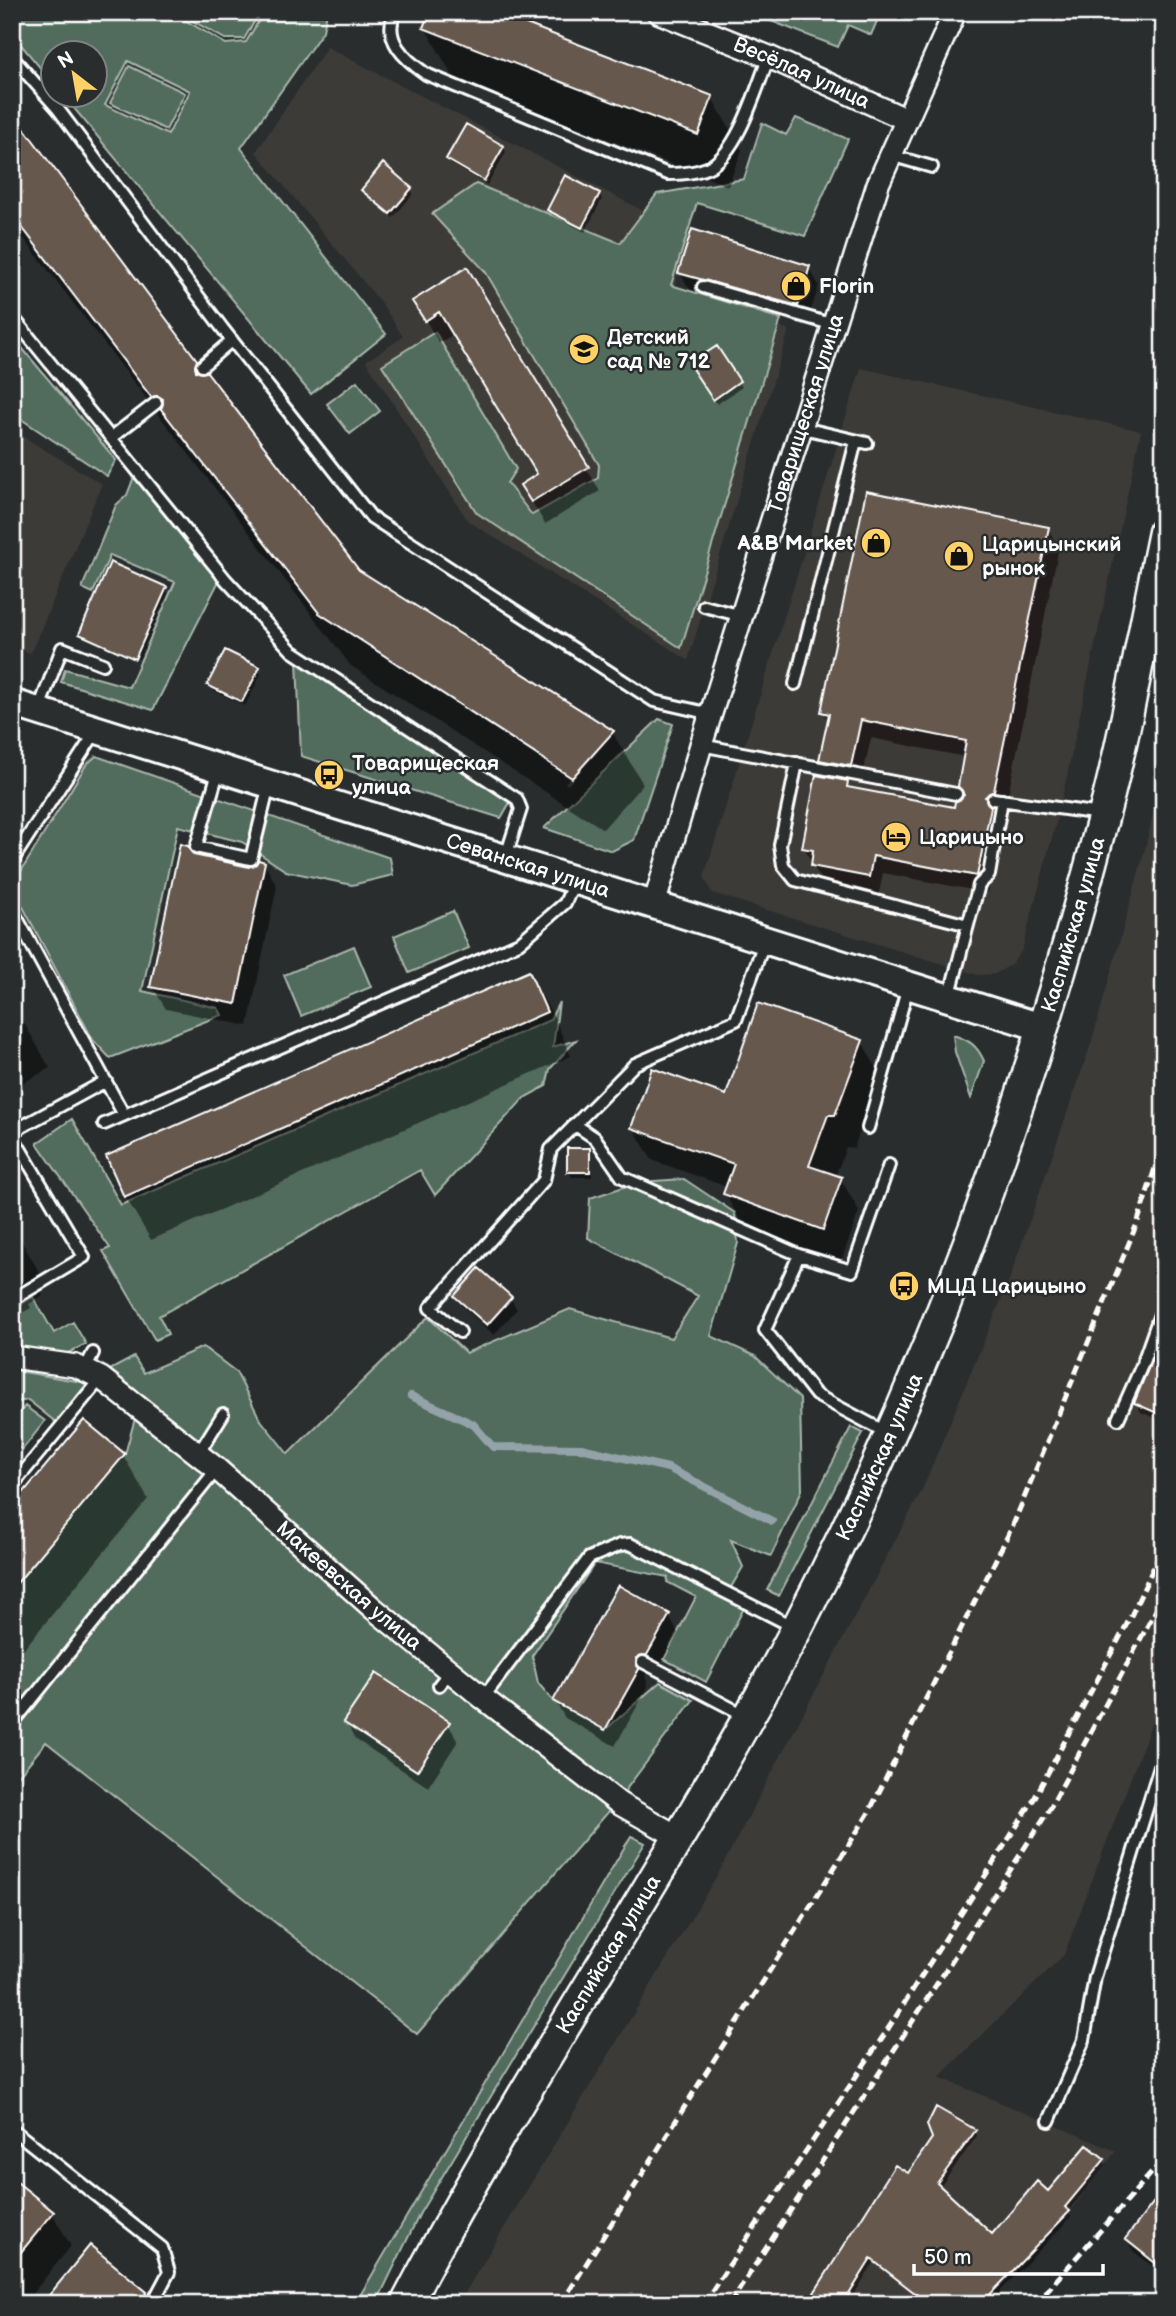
<svg xmlns="http://www.w3.org/2000/svg" width="1176" height="2316" font-family="'Balsamiq Sans',sans-serif">
<rect width="100%" height="100%" fill="#2a2d2e"/>
<filter id="ink" filterUnits="userSpaceOnUse"><feTurbulence type="fractalNoise" baseFrequency=".0143" numOctaves="2"/><feDisplacementMap in="SourceGraphic" scale="14" xChannelSelector="R" yChannelSelector="G"/><feConvolveMatrix kernelMatrix="1 2 1 2 8 2 1 2 1" color-interpolation-filters="sRGB"/></filter>
<g filter="url(#ink)">
<path fill="#3c3a37" d="M 327,47 L 690,235 L 672,294 L 789,330 L 688,660 L 468,521 L 366,361 L 403,337 L 382,304 L 256,152 Z
M 861,368 L 1141,431 L 1060,808 L 1022,950 L 1011,965 L 995,974 L 978,975 L 712,893 L 704,877 Z
M 12,430 L 102,484 L 31,653 L 12,648 Z
M 1164,768 L 1164,1690 L 1064,1955 L 939,2077 L 1116,2151 L 1070,2211 L 984,2304 L 458,2304 L 718,1874 L 922,1490 L 1008,1283 L 1091,1044 L 1143,857 Z"/>
<path fill="#516c5b" stroke="#a8b6ad" stroke-width="2" fill-rule="evenodd" d="M 12,12 L 171,12 L 226,44 L 246,42 L 264,12 L 327,12 L 323,31 L 241,148 L 386,334 L 311,394 L 63,95 L 94,94 L 94,52 L 52,52 L 52,82 L 12,34 ZM 128,61 L 190,91 L 168,135 L 105,105 Z
M 177,12 L 260,12 L 244,39 L 225,39 Z
M 748,12 L 881,12 L 871,35 L 848,25 L 838,47 Z
M 129,66 L 185,93 L 166,130 L 110,103 Z
M 796,118 L 848,139 L 805,236 L 697,203 L 671,285 L 781,319 L 681,648 L 477,513 L 382,365 L 435,332 L 516,469 L 507,483 L 532,515 L 598,478 L 599,465 L 485,271 L 432,214 L 476,184 L 620,243 L 657,194 L 744,179 L 762,123 L 786,135 Z
M 12,336 L 116,460 L 107,476 L 12,413 Z
M 357,381 L 380,411 L 350,434 L 327,404 Z
M 134,477 L 219,581 L 153,710 L 61,682 L 65,669 L 129,687 L 175,582 L 110,555 L 93,593 L 82,588 L 116,505 L 127,495 Z
M 297,660 L 512,799 L 501,818 L 301,756 Z
M 659,719 L 673,724 L 634,840 L 612,851 L 544,828 Z
M 96,756 L 390,858 L 393,875 L 352,885 L 286,871 L 242,842 L 178,826 L 142,991 L 218,1008 L 222,1015 L 110,1058 L 93,1040 L 12,886 L 86,765 Z
M 453,911 L 469,948 L 409,973 L 394,936 Z
M 354,946 L 371,987 L 301,1016 L 284,975 Z
M 559,1002 L 553,1047 L 576,1040 L 550,1069 L 546,1086 L 524,1098 L 435,1195 L 420,1170 L 159,1316 L 168,1334 L 155,1340 L 103,1251 L 110,1248 L 37,1143 L 72,1119 L 121,1205 L 550,1020 Z
M 953,1035 C 969,1040 977,1045 984,1061 L 971,1098 L 955,1052 Z
M 684,1179 L 735,1213 L 738,1243 L 711,1336 L 755,1356 L 800,1399 L 802,1490 L 771,1556 L 731,1540 L 743,1567 L 730,1589 L 745,1606 L 706,1682 L 664,1659 L 696,1597 L 667,1582 L 668,1577 L 595,1563 L 532,1656 L 538,1683 L 553,1701 L 605,1730 L 660,1682 L 693,1700 L 615,1804 L 417,2034 L 46,1742 L 12,1784 L 12,1589 L 125,1454 L 141,1397 L 108,1371 L 134,1357 L 144,1373 L 203,1347 L 236,1372 L 260,1419 L 288,1454 L 428,1317 L 466,1353 L 570,1309 L 671,1338 L 698,1296 L 588,1238 L 590,1198 L 639,1182 Z
M 33,1297 L 54,1333 L 73,1322 L 86,1344 L 62,1356 L 12,1348 L 12,1310 Z
M 12,1370 L 88,1383 L 57,1423 L 28,1400 L 12,1403 Z
M 25,1406 L 45,1421 L 22,1450 L 12,1442 L 12,1422 Z
M 851,1427 L 863,1433 L 779,1596 L 767,1590 Z
M 631,1836 L 645,1843 L 420,2213 L 376,2304 L 355,2304 Z"/>
<path fill="#0007" fill-rule="evenodd" d="M 425,28 L 712,98 L 742,150 L 728,186 L 455,80 Z
M 12,114 L 204,373 L 357,571 L 612,732 L 643,784 L 603,829 L 351,666 L 12,223 ZM 593,751 L 598,751 L 568,785 L 565,783 Z
M 503,147 L 506,152 L 487,185 L 451,164 L 448,159 Z
M 411,189 L 413,194 L 393,218 L 363,190 Z
M 599,194 L 602,199 L 585,232 L 552,215 L 549,210 Z
M 809,268 L 819,285 L 807,323 L 690,290 L 680,273 Z
M 467,270 L 600,491 L 545,524 L 522,485 L 539,475 L 454,334 L 439,343 L 415,302 Z
M 716,348 L 742,387 L 717,404 L 691,365 Z
M 1048,529 L 1059,547 L 988,893 L 883,873 L 879,894 L 823,884 L 804,848 L 833,780 L 821,759 L 829,722 L 823,712 ZM 871,738 L 965,757 L 965,796 L 955,810 L 851,790 L 845,780 L 861,783 Z
M 165,588 L 168,593 L 139,659 L 81,634 Z
M 258,669 L 261,674 L 245,706 L 212,690 L 209,685 Z
M 1164,728 L 1164,780 L 1155,778 L 1152,773 Z
M 193,856 L 250,869 L 264,863 L 277,886 L 248,1026 L 166,1009 L 152,986 Z
M 529,973 L 554,1017 L 571,1056 L 151,1240 L 125,1196 Z
M 12,1002 L 50,1068 L 12,1089 Z
M 862,1042 L 880,1074 L 854,1148 L 846,1147 L 835,1177 L 841,1179 L 859,1211 L 841,1262 L 744,1227 L 725,1194 L 727,1187 L 652,1160 L 633,1128 L 727,1097 Z
M 589,1150 L 592,1177 L 572,1177 L 569,1172 Z
M 12,1225 L 44,1280 L 37,1284 L 43,1295 L 29,1304 L 31,1308 L 20,1314 L 23,1319 L 12,1326 Z
M 456,1296 L 510,1298 L 517,1309 L 494,1335 L 463,1307 Z
M 1164,1334 L 1164,1422 L 1141,1412 L 1136,1403 Z
M 123,1455 L 148,1499 L 12,1663 L 12,1508 Z
M 668,1615 L 678,1633 L 656,1672 L 645,1675 L 648,1687 L 615,1746 L 565,1718 L 555,1701 Z
M 346,1722 L 448,1724 L 458,1741 L 428,1787 L 355,1739 Z
M 975,2131 L 977,2136 L 940,2187 L 992,2236 L 1049,2194 L 1103,2160 L 1106,2165 L 1068,2211 L 1071,2217 L 988,2304 L 927,2304 L 874,2263 L 848,2304 L 817,2304 L 909,2175 Z
M 12,2181 L 52,2213 L 71,2246 L 24,2304 L 12,2304 Z
M 1164,2192 L 1164,2275 L 1133,2251 L 1127,2240 Z
M 146,2293 L 152,2304 L 44,2304 Z"/>
<g fill="none" stroke-linecap="round" stroke-linejoin="round">
<path stroke="#94a3aa" stroke-width="8" d="M 411,1396 L 473,1424 L 493,1447 L 581,1448 L 668,1468 L 772,1521"/>
</g>
<path fill="#66584d" stroke="#fff" stroke-width="2" d="M 429,12 L 495,12 L 713,96 L 698,135 L 423,28 Z
M 12,112 L 197,360 L 196,371 L 207,372 L 359,570 L 614,731 L 572,778 L 319,613 L 161,409 L 163,399 L 158,396 L 151,397 L 12,214 Z
M 466,124 L 504,146 L 484,181 L 446,159 Z
M 383,163 L 412,188 L 390,214 L 361,190 Z
M 565,175 L 600,193 L 582,228 L 547,210 Z
M 692,229 L 810,266 L 798,306 L 678,273 Z
M 467,267 L 589,467 L 531,502 L 520,485 L 537,474 L 439,312 L 425,321 L 412,301 Z
M 717,346 L 740,381 L 713,400 L 689,364 Z
M 866,491 L 1049,527 L 994,791 L 985,797 L 991,807 L 977,876 L 873,856 L 869,877 L 811,866 L 813,850 L 802,848 L 816,775 L 848,781 L 847,787 L 954,807 L 955,802 L 964,795 L 958,786 L 966,741 L 861,720 L 851,766 L 819,760 L 829,714 L 821,712 Z
M 110,562 L 167,587 L 135,659 L 79,634 Z
M 225,650 L 260,667 L 242,702 L 207,685 Z
M 180,844 L 188,846 L 194,855 L 249,867 L 259,860 L 265,862 L 236,1004 L 150,987 Z
M 529,971 L 547,1012 L 124,1197 L 106,1156 Z
M 758,1003 L 863,1040 L 835,1115 L 828,1115 L 809,1166 L 842,1177 L 823,1230 L 723,1194 L 734,1164 L 631,1128 L 652,1068 L 726,1095 Z
M 567,1148 L 590,1148 L 590,1172 L 567,1172 Z
M 479,1268 L 512,1297 L 487,1325 L 454,1296 Z
M 1164,1329 L 1164,1416 L 1134,1403 Z
M 84,1420 L 125,1454 L 12,1589 L 12,1506 Z
M 618,1585 L 670,1614 L 647,1655 L 636,1658 L 639,1669 L 605,1730 L 553,1701 Z
M 376,1673 L 450,1722 L 417,1771 L 343,1722 Z
M 936,2107 L 976,2130 L 937,2183 L 992,2234 L 1037,2181 L 1048,2191 L 1087,2145 L 1105,2159 L 1065,2207 L 1070,2211 L 981,2304 L 929,2304 L 871,2259 L 843,2304 L 807,2304 L 895,2165 L 908,2173 L 932,2138 L 927,2125 Z
M 12,2178 L 54,2212 L 12,2263 Z
M 1164,2189 L 1164,2270 L 1125,2239 Z
M 90,2245 L 147,2292 L 138,2304 L 42,2304 Z"/>
<g fill="none" stroke-linecap="round" stroke-linejoin="round">
<g stroke="#fff" stroke-width="16">
<path id="service" d="M 395,12 C 382,40 406,60 426,74 L 668,174 C 682,174 698,173 711,166 C 740,148 756,88 769,57
M 12,57 L 58,109 L 223,329 L 371,517 L 654,701 L 711,714
M 890,155 L 932,167
M 703,287 L 834,325
M 12,316 L 226,580 L 292,651 L 517,799 L 521,809 L 505,859
M 202,366 L 232,340
M 803,428 L 867,443
M 112,437 L 156,403
M 704,606 L 742,616
M 795,684 L 856,441
M 38,711 L 62,648 L 103,664
M 701,745 L 956,794
M 797,763 L 780,845 L 783,865 L 795,880 L 968,925 L 949,998
M 219,769 L 196,847 L 251,859 L 269,785
M 993,799 L 1101,814
M 12,861 L 97,730
M 12,909 L 124,1115
M 968,925 L 979,885 L 989,875 L 1002,800
M 104,1124 L 519,943 L 565,903 L 575,880
M 574,1124 L 595,1138 L 622,1177 L 799,1255
M 868,1128 L 908,987
M 12,1132 L 106,1081
M 12,1135 L 84,1257 L 12,1300
M 460,1332 L 430,1308 L 544,1180 L 551,1149 L 635,1064 L 736,1020 L 765,940
M 85,1369 L 93,1353
M 1118,1419 L 1142,1365 L 1164,1303
M 889,1434 L 816,1395 L 765,1330 L 799,1255 L 852,1271 L 889,1165
M 198,1454 L 223,1414
M 12,1486 L 101,1378
M 643,1662 L 746,1716
M 439,1685 L 450,1671
M 483,1698 L 589,1558 L 620,1545 L 630,1544 L 794,1627
M 12,1724 L 217,1469
M 1049,2121 L 1084,2040 L 1095,1977 L 1164,1753
M 12,2129 L 162,2248 L 169,2272 L 152,2304"/>
</g>
<g stroke="#fff" stroke-width="26">
<g id="minor">
<path id="s1" d="M 658,12 L 769,57 L 905,119"/>
<path id="s2" d="M 654,905 L 701,745 L 878,184 L 955,12"/>
<path id="s3" d="M 12,1357 L 76,1366 L 101,1378 L 217,1469 L 374,1609 L 483,1698 L 620,1804 L 680,1838"/>
</g>
</g>
<g stroke="#fff" stroke-width="32">
<g id="tertiary">
<path id="s4" d="M 12,703 L 1044,1028"/>
</g>
</g>
<g stroke="#fff" stroke-width="35">
<g id="secondary">
<path id="s5" d="M 406,2304 C 526,2073 676,1859 797,1628 C 931,1372 1030,1098 1103,818 C 1128,724 1144,627 1164,532"/>
</g>
</g>
<use href="#service" stroke="#2a2d2e" stroke-width="10"/>
<use href="#minor" stroke="#2a2d2e" stroke-width="21"/>
<use href="#tertiary" stroke="#2a2d2e" stroke-width="26"/>
<use href="#secondary" stroke="#2a2d2e" stroke-width="30"/>
<path stroke="#fff" stroke-width="5" stroke-dasharray="10 5" stroke-linecap="butt" d="M 561,2304 L 868,1814 L 1013,1525 L 1138,1221 L 1164,1140
M 703,2304 L 886,2032 L 1034,1799 L 1129,1620 L 1164,1545
M 730,2304 L 1049,1810 L 1164,1595
M 1035,2304 L 1164,2159"/>
</g>
</g>
<defs>
<g id="shop-disc" transform="scale(1.575)"><circle r="9.5" fill="#ffd166" stroke="#2a2d2e"/><path d="M-5-2.5h2.3a2.7 3.5 0 0 1 5.4 0H5L5.5 6h-11ZM-1.5-2.5h3a1.5 2.3 0 0 0-3 0Z" fill="#111"/></g>
<g id="school-disc" transform="scale(1.575)"><circle r="9.5" fill="#ffd166" stroke="#2a2d2e"/><path d="M0-5L7-2L0 1L-7-2ZM-4 1L0 2.5L4 1V4Q0 6-4 4Z" fill="#111"/></g>
<g id="bus-disc" transform="scale(1.575)"><circle r="9.5" fill="#ffd166" stroke="#2a2d2e"/><path d="M-5-6H5V4H4V6H2V4H-2V6H-4V4H-5ZM-3.5-4V0h7V-4ZM-3.5 1.2v1.5H-2V1.2ZM2 1.2v1.5H3.5V1.2Z" fill="#111"/></g>
<g id="hotel-disc" transform="scale(1.575)"><circle r="9.5" fill="#ffd166" stroke="#2a2d2e"/><path d="M-6-4.5h1.5V1H6V5H4.5V3h-9V5H-6ZM-4 0a1.8 1.8 0 1 1 3.6 0ZM.5 0V-2.5h3Q6-2.5 6 0Z" fill="#111"/></g>
</defs>
<g fill-rule="evenodd">
<use href="#shop-disc" x="796" y="286"/>
<use href="#school-disc" x="584" y="349"/>
<use href="#shop-disc" x="876" y="543"/>
<use href="#shop-disc" x="959" y="556"/>
<use href="#bus-disc" x="329" y="775"/>
<use href="#hotel-disc" x="896" y="837"/>
<use href="#bus-disc" x="904" y="1286"/>
</g>
<g text-anchor="middle" stroke-width="5" stroke-linejoin="round" paint-order="stroke">
<g font-size="21" fill="#fff" stroke="#2a2d2e">
<text dy="7" stroke="none"><textPath href="#s1" startOffset="156">Весёлая улица</textPath></text>
<text dy="7" stroke="none"><textPath href="#s2" startOffset="514">Товарищеская улица</textPath></text>
<text dy="7" stroke="none"><textPath href="#s4" startOffset="541">Севанская улица</textPath></text>
<text dy="7" stroke="none"><textPath href="#s5" startOffset="1538">Каспийская улица</textPath></text>
<text dy="7" stroke="none"><textPath href="#s5" startOffset="971">Каспийская улица</textPath></text>
<text dy="7" stroke="none"><textPath href="#s3" startOffset="416">Макеевская улица</textPath></text>
<text dy="7" stroke="none"><textPath href="#s5" startOffset="404">Каспийская улица</textPath></text>
</g>
<g font-size="21" font-weight="bold" fill="#fff" stroke="#2a2d2e" text-anchor="start">
<text x="819" y="293">Florin</text>
<text x="607" y="344">Детский<tspan x="607" dy="24">сад № 712</tspan></text>
<text x="853" y="550" text-anchor="end">A&amp;B Market</text>
<text x="982" y="551">Царицынский<tspan x="982" dy="24">рынок</tspan></text>
<text x="352" y="770">Товарищеская<tspan x="352" dy="24">улица</tspan></text>
<text x="919" y="844">Царицыно</text>
<text x="927" y="1293">МЦД Царицыно</text>
</g>
</g>
<rect width="1176" height="2316" fill="none" stroke="#2a2d2e" stroke-width="42"/>
<rect x="21" y="21" width="1134" height="2274" fill="none" stroke="#fff" stroke-width="2.5" filter="url(#ink)"/>
<g transform="translate(74 74) rotate(329)"><circle r="33" fill="#2a2d2e" stroke="#7f8182" stroke-width="2"/>
<path d="M0-5L12 26L0 18L-12 26Z" fill="#ffd166"/>
<text y="-10" font-size="19" font-weight="bold" text-anchor="middle" fill="#ffffff">N</text>
</g>
<path d="M914 2264v10h189v-10" fill="none" stroke="#ffffff" stroke-width="3.5"/>
<text x="924" y="2264" font-size="21" fill="#ffffff" stroke="#2a2d2e" stroke-width="5" paint-order="stroke">50 m</text>
</svg>
